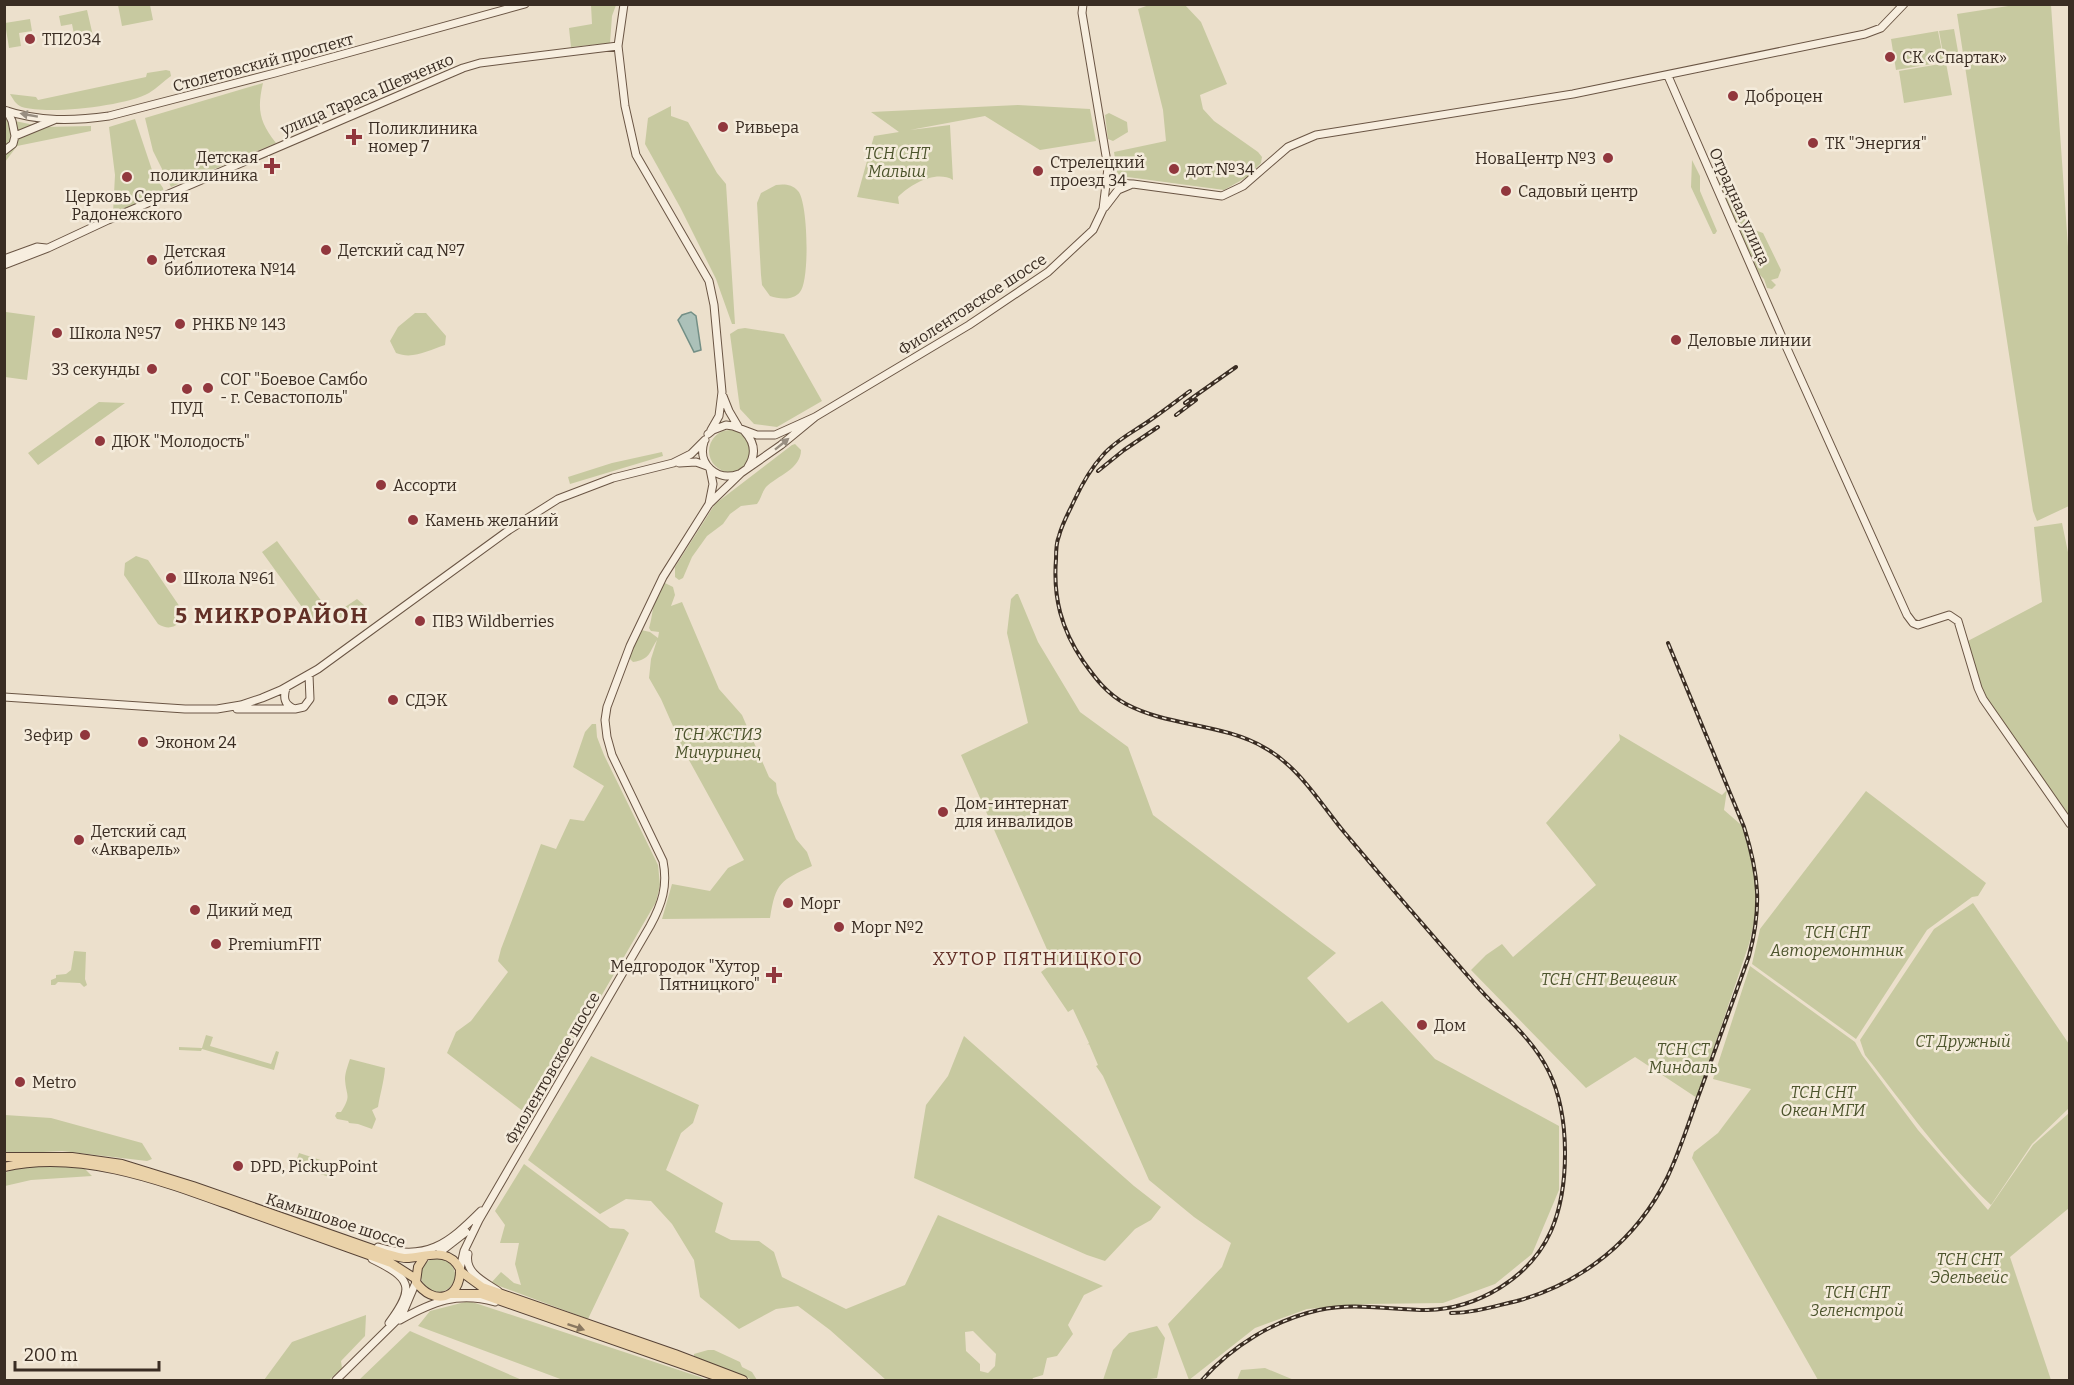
<svg xmlns="http://www.w3.org/2000/svg" width="2074" height="1385" font-family="Bitter,serif">
<rect width="100%" height="100%" fill="#ece0cc"/>
<path fill="#c7c9a0" fill-rule="evenodd" d="M 2021,4 L 2051,5 L 2069,261 L 2069,506 L 2037,521 L 2033,511 L 1957,14 Z
M 118,5 L 150,5 L 153,20 L 122,26 Z
M 591,5 L 616,5 L 612,16 L 610,43 L 571,47 L 569,28 L 592,24 Z
M 1149,5 L 1185,5 L 1201,22 L 1227,84 L 1200,95 L 1203,109 L 1214,121 L 1258,152 L 1262,157 L 1261,163 L 1247,177 L 1224,190 L 1120,176 L 1117,172 L 1114,152 L 1166,141 L 1163,110 L 1138,9 Z
M 87,10 L 93,36 L 75,39 L 72,24 L 61,26 L 59,16 Z
M 30,19 L 32,31 L 19,33 L 21,46 L 9,48 L 5,23 Z
M 1954,29 L 1959,57 L 1944,59 L 1939,31 Z
M 1938,31 L 1944,62 L 1896,70 L 1891,39 Z
M 1946,63 L 1952,95 L 1904,103 L 1899,71 Z
M 166,70 L 170,71 L 171,76 C 164,81 157,88 149,93 C 126,106 48,115 22,107 C 16,105 13,99 10,94 L 36,97 L 38,100 L 146,77 L 147,73 Z
M 263,83 C 257,109 259,121 276,143 L 171,187 L 153,151 L 145,118 Z
M 1018,105 L 1090,109 L 1096,141 L 1040,150 L 985,116 L 910,130 L 950,125 L 953,180 C 936,170 911,184 898,197 L 899,204 L 857,197 L 874,136 L 899,132 L 871,112 Z
M 671,106 L 671,116 L 688,122 L 717,173 L 726,184 L 735,324 L 732,324 L 716,279 L 680,207 L 645,144 L 648,118 Z
M 1109,113 L 1127,122 L 1128,132 L 1113,141 L 1108,139 L 1105,115 Z
M 5,119 L 44,127 L 91,126 L 91,131 L 17,146 L 5,162 Z
M 135,119 L 153,173 L 163,188 L 164,193 L 113,213 L 115,175 L 109,127 Z
M 1692,160 L 1700,176 L 1700,191 L 1717,231 L 1715,234 L 1713,234 L 1691,187 Z
M 1727,179 L 1749,228 L 1763,233 L 1781,270 L 1778,278 L 1771,280 L 1776,285 L 1772,289 L 1767,288 L 1764,279 L 1759,274 L 1718,183 Z
M 776,185 C 784,184 792,184 798,191 C 808,201 810,281 800,292 C 793,301 779,299 770,296 L 762,285 L 761,275 L 757,203 L 761,193 Z
M 6,312 L 35,316 L 27,380 L 5,377 Z
M 415,313 L 426,313 L 446,336 L 445,345 C 429,350 413,360 396,353 L 390,341 L 398,327 Z
M 745,328 L 784,334 L 822,401 L 777,427 L 754,424 L 740,409 L 730,334 L 738,329 Z
M 99,402 L 125,403 L 38,465 L 28,453 Z
M709 451a21 21 0 1 1 42 0a21 21 0 1 1-42 0Z
M 795,444 L 801,450 C 801,469 777,476 766,487 C 762,492 761,499 757,504 L 741,506 L 730,514 L 723,524 L 707,536 L 692,557 L 683,578 L 679,580 L 675,577 L 675,567 L 715,504 L 792,445 Z
M 662,452 L 663,456 L 570,484 L 568,477 L 612,463 Z
M 2062,523 L 2070,562 L 2069,824 L 1983,699 L 1964,643 L 2042,602 L 2034,527 Z
M 277,541 L 331,614 L 315,625 L 262,552 Z
M 136,556 L 148,560 L 180,607 C 186,623 172,633 158,624 L 124,575 L 125,563 Z
M 665,583 L 673,587 L 675,595 L 671,606 L 682,602 L 719,689 L 742,715 L 769,777 L 776,783 L 777,793 L 796,839 L 807,852 L 812,866 C 780,881 776,882 770,918 L 662,919 L 672,884 L 710,891 L 728,868 L 744,860 L 684,751 L 661,699 L 649,678 L 651,659 L 657,640 C 649,652 651,659 633,662 L 629,658 L 641,630 L 650,632 L 658,638 L 659,632 L 651,631 L 649,628 C 654,613 652,593 665,583 Z
M 1016,594 L 1018,594 L 1038,642 L 1080,712 L 1128,747 L 1153,815 L 1336,953 L 1307,978 L 1348,1023 L 1382,1001 L 1435,1059 L 1559,1126 L 1559,1190 L 1532,1254 L 1495,1284 L 1443,1303 L 1368,1304 L 1307,1309 L 1255,1328 L 1189,1380 L 1168,1324 L 1222,1267 L 1231,1243 L 1194,1217 L 1149,1180 L 1103,1076 L 1096,1066 L 1098,1065 L 1089,1044 L 1087,1045 L 1089,1043 L 1073,1009 L 1068,1012 L 1041,972 L 1053,963 L 961,755 L 1028,723 L 1007,633 L 1011,599 Z
M 357,599 L 364,605 L 364,622 L 339,617 L 336,613 Z
M 592,724 L 596,724 L 597,737 L 604,755 L 658,865 L 660,885 L 656,902 L 536,1108 L 524,1112 L 447,1053 L 456,1032 L 471,1021 L 508,972 L 498,961 L 501,949 L 541,844 L 556,849 L 570,819 L 584,821 L 604,786 L 573,767 L 585,732 Z
M 1619,734 L 1722,795 L 1727,790 L 1724,810 L 1747,830 L 1755,862 L 1759,901 L 1749,944 L 1697,1098 L 1635,1057 L 1586,1088 L 1471,970 L 1486,955 L 1502,944 L 1513,957 L 1596,885 L 1546,823 L 1620,740 Z
M 1866,791 L 1986,883 L 1978,896 L 1972,897 L 1927,930 L 1856,1039 L 1752,964 L 1760,929 Z
M 1973,903 L 2069,1044 L 2069,1108 L 2032,1144 L 1991,1205 C 1943,1160 1905,1106 1865,1055 L 1860,1040 L 1934,929 Z
M 74,951 L 86,952 L 85,979 L 87,985 L 84,987 L 80,983 L 58,982 L 55,985 L 51,985 L 51,980 L 56,978 L 56,975 L 66,974 L 71,970 Z
M 1750,966 L 1855,1042 L 1862,1055 L 1918,1130 L 1988,1210 L 2033,1145 L 2069,1113 L 2069,1208 L 2010,1257 L 2051,1380 L 1818,1380 L 1692,1158 L 1694,1152 L 1718,1133 L 1751,1089 L 1713,1079 Z
M 206,1035 L 213,1037 L 210,1046 L 271,1064 L 276,1051 L 279,1052 L 274,1070 L 202,1049 L 201,1051 L 179,1050 L 179,1047 L 202,1048 Z
M 964,1036 L 1134,1186 L 1161,1207 L 1151,1220 L 1135,1229 L 1105,1261 L 1087,1255 L 914,1178 L 926,1105 L 948,1076 Z
M 591,1056 L 699,1105 L 693,1123 L 681,1133 L 666,1170 L 723,1203 L 715,1232 L 731,1240 L 759,1241 L 774,1252 L 782,1277 L 846,1309 L 905,1285 L 938,1215 L 1103,1286 L 1084,1295 L 1068,1325 L 1073,1334 L 1057,1356 L 1047,1358 L 1043,1375 L 1033,1378 L 1032,1380 L 886,1380 L 830,1330 L 798,1306 L 776,1309 L 739,1329 L 700,1297 L 694,1260 L 672,1224 L 651,1201 L 626,1199 L 600,1214 L 528,1160 ZM 973,1331 L 996,1354 L 995,1366 L 988,1373 L 980,1371 L 980,1364 L 966,1351 L 965,1332 Z
M 350,1059 L 385,1068 C 384,1082 380,1094 378,1107 L 372,1110 L 376,1119 L 372,1129 L 358,1124 L 349,1123 L 348,1121 L 337,1119 L 335,1116 L 337,1112 L 341,1112 C 352,1094 346,1097 345,1079 C 345,1073 348,1065 350,1059 Z
M 5,1115 L 51,1118 L 142,1143 L 152,1159 L 147,1161 L 62,1151 L 5,1154 Z
M 299,1153 L 336,1165 L 332,1178 L 295,1165 Z
M 524,1164 L 610,1228 L 624,1229 L 629,1233 L 588,1319 L 491,1283 L 501,1272 L 514,1283 L 521,1285 L 515,1264 L 519,1243 L 500,1243 L 505,1225 L 495,1211 Z
M 44,1165 L 83,1167 L 92,1176 L 31,1180 L 5,1186 L 5,1173 L 17,1168 Z
M421 1275a17 17 0 1 1 34 0a17 17 0 1 1-34 0Z
M 469,1301 L 700,1377 L 706,1380 L 563,1380 L 418,1326 L 430,1311 Z
M 366,1315 L 365,1336 L 341,1361 L 342,1368 L 329,1380 L 264,1380 L 292,1342 Z
M 1157,1326 L 1165,1338 L 1157,1378 L 1143,1380 L 1103,1380 L 1113,1350 L 1129,1333 Z
M 410,1331 L 522,1380 L 359,1380 Z
M 708,1350 L 714,1350 L 740,1362 L 742,1367 L 752,1372 L 757,1380 L 753,1380 L 694,1357 L 694,1354 Z
M 1265,1368 L 1294,1380 L 1237,1380 L 1241,1370 Z"/>
<path fill="#acc1b9" stroke="#738f86" stroke-width="1.5" d="M 691,312 L 696,316 L 701,350 L 694,352 L 678,320 L 682,315 Z"/>
<g fill="none" stroke-linecap="round" stroke-linejoin="round">
<g stroke="#6a5544" stroke-width="9">
<path id="secondary" d="M 624,4 L 618,46 L 625,106 L 636,155 L 709,281 L 714,305 L 722,392 L 719,416 L 711,430
M 1668,76 L 1785,344 L 1907,615 L 1913,623 L 1918,625 L 1949,615 L 1958,621 L 1978,688 L 1983,699 L 2070,824
M 4,110 C 39,122 74,121 109,116 L 275,73 L 525,4
M 7,111 L 12,121 L 15,136
M 4,151 L 13,144 L 15,136 L 54,120
M 1107,183 L 1133,184 L 1222,196 L 1243,186 L 1288,147 L 1316,135 L 1573,94 L 1865,34 L 1881,28 L 1904,4
M 1105,207 L 1118,190 L 1130,185
M 4,259 L 37,247 L 46,248
M 4,265 L 48,248 L 108,220 L 463,68 L 480,63 L 618,46
M 723,396 L 729,411 L 739,428
M 745,432 C 755,443 756,455 748,467
M 708,434 L 713,430 L 726,425 L 733,426 L 757,435 L 775,435 L 815,417 L 969,325 L 1048,272 L 1093,230 L 1103,209 L 1108,168 L 1082,13 L 1083,4
M 704,442 C 697,464 717,482 739,474
M 679,463 L 696,462 L 707,466
M 709,504 L 713,484 L 710,469
M 286,688 C 283,698 284,705 295,709 L 304,707 L 310,699 L 309,675
M 4,697 L 185,709 L 217,709 L 241,705 L 262,698 L 281,690 L 318,669 L 509,530 L 558,499 L 613,478 L 673,463 L 691,454 L 705,440
M 237,709 L 295,709
M 378,1247 C 426,1262 448,1244 481,1211
M 439,1253 L 466,1232
M 468,1254 C 464,1273 485,1282 498,1291
M 372,1259 C 411,1278 416,1287 389,1323
M 460,1269 L 464,1251 L 479,1220 L 650,926 C 662,904 668,886 663,861 L 612,755 L 607,737 L 605,720 L 607,707 L 630,646 L 663,577 L 709,504 L 741,473 L 781,445 L 815,417
M 400,1320 C 432,1302 458,1291 495,1302
M 336,1380 L 402,1315 L 416,1282"/>
</g>
<g stroke="#564235" stroke-width="10">
<path id="primary" d="M 4,1157 L 72,1157 L 122,1164 L 193,1186 L 387,1254 C 393,1255 400,1258 406,1258 C 427,1257 448,1246 460,1269 C 461,1300 433,1306 416,1282 L 418,1267 L 425,1256
M 4,1167 C 83,1149 167,1183 240,1209 C 291,1227 341,1245 391,1263 L 416,1279
M 460,1271 L 482,1287 L 675,1354 L 743,1380
M 450,1294 L 481,1294 L 727,1380"/>
</g>
<use href="#secondary" stroke="#f7eedf" stroke-width="7"/>
<use href="#primary" stroke="#ead2a9" stroke-width="8"/>
<g stroke="#3a2d23" stroke-width="4">
<path id="rail" d="M 1190,391 C 1175,402 1161,413 1146,423 C 1131,433 1114,442 1103,455 C 1091,468 1082,484 1074,501 C 1069,512 1062,524 1059,536 C 1056,543 1056,551 1056,559 C 1053,597 1061,629 1083,661 C 1095,678 1107,694 1126,704 C 1169,727 1223,723 1265,748 C 1299,767 1320,803 1344,832 C 1387,883 1431,934 1475,984 C 1500,1013 1532,1037 1549,1072 C 1570,1115 1570,1187 1551,1231 C 1530,1278 1477,1309 1427,1310 C 1391,1310 1354,1302 1319,1310 C 1274,1320 1232,1346 1202,1380
M 1185,403 L 1236,367
M 1176,415 L 1196,400
M 1098,471 L 1124,450 L 1158,427
M 1451,1313 C 1474,1313 1495,1306 1517,1301 C 1583,1283 1637,1239 1667,1178 C 1681,1149 1690,1118 1701,1089 C 1717,1044 1733,1000 1749,956 C 1762,907 1759,875 1744,827 L 1668,643"/>
</g>
<use href="#rail" stroke="#f4ebdb" stroke-width="1.5" stroke-dasharray="4.5" stroke-linecap="butt"/>
</g>
<defs><path id="oneway-solid" d="M-6-.8H1V-3.2L6.5 0L1 3.2V.8H-6Z" transform="scale(1.5)"/></defs>
<g fill="#988e81">
<use href="#oneway-solid" transform="translate(29 115) rotate(-170)"/>
<use href="#oneway-solid" transform="translate(782 444) rotate(-39)"/>
</g>
<use fill="#89775f" href="#oneway-solid" transform="translate(576 1327) rotate(19)"/>
<g fill="#91373d" stroke="#f4ebdb" stroke-width="2">
<circle cx="30" cy="39" r="6"/>
<circle cx="1890" cy="57" r="6"/>
<circle cx="1733" cy="96" r="6"/>
<circle cx="723" cy="127" r="6"/>
<path d="M351 128h6v6h6v6h-6v6h-6v-6h-6v-6h6z"/>
<circle cx="1813" cy="143" r="6"/>
<circle cx="1608" cy="158" r="6"/>
<path d="M269 157h6v6h6v6h-6v6h-6v-6h-6v-6h6z"/>
<circle cx="1174" cy="169" r="6"/>
<circle cx="1038" cy="171" r="6"/>
<circle cx="127" cy="177" r="6"/>
<circle cx="1506" cy="191" r="6"/>
<circle cx="326" cy="250" r="6"/>
<circle cx="152" cy="260" r="6"/>
<circle cx="180" cy="324" r="6"/>
<circle cx="57" cy="333" r="6"/>
<circle cx="1676" cy="340" r="6"/>
<circle cx="152" cy="369" r="6"/>
<circle cx="208" cy="388" r="6"/>
<circle cx="187" cy="389" r="6"/>
<circle cx="100" cy="441" r="6"/>
<circle cx="381" cy="485" r="6"/>
<circle cx="413" cy="520" r="6"/>
<circle cx="171" cy="578" r="6"/>
<circle cx="420" cy="621" r="6"/>
<circle cx="393" cy="700" r="6"/>
<circle cx="85" cy="735" r="6"/>
<circle cx="143" cy="742" r="6"/>
<circle cx="943" cy="812" r="6"/>
<circle cx="79" cy="840" r="6"/>
<circle cx="788" cy="903" r="6"/>
<circle cx="195" cy="910" r="6"/>
<circle cx="839" cy="927" r="6"/>
<circle cx="216" cy="944" r="6"/>
<path d="M771 966h6v6h6v6h-6v6h-6v-6h-6v-6h6z"/>
<circle cx="1422" cy="1025" r="6"/>
<circle cx="20" cy="1082" r="6"/>
<circle cx="238" cy="1166" r="6"/>
</g>
<g text-anchor="middle" stroke-width="5" stroke-linejoin="round" paint-order="stroke">
<g font-size="16" fill="#3a2d23" stroke="#f4ebdb" text-anchor="start">
<text x="42" y="45">ТП2034</text>
<text x="1902" y="63">СК «Спартак»</text>
<text x="1745" y="102">Доброцен</text>
<text x="735" y="133">Ривьера</text>
<text x="368" y="134">Поликлиника<tspan x="368" dy="18">номер 7</tspan></text>
<text x="1825" y="149">ТК "Энергия"</text>
<text x="258" y="163" text-anchor="end">Детская<tspan x="258" dy="18">поликлиника</tspan></text>
<text x="1596" y="164" text-anchor="end">НоваЦентр №3</text>
<text x="1050" y="168">Стрелецкий<tspan x="1050" dy="18">проезд 34</tspan></text>
<text x="1186" y="175">дот №34</text>
<text x="1518" y="197">Садовый центр</text>
<text x="127" y="202" text-anchor="middle">Церковь Сергия<tspan x="127" dy="18">Радонежского</tspan></text>
<text x="338" y="256">Детский сад №7</text>
<text x="164" y="257">Детская<tspan x="164" dy="18">библиотека №14</tspan></text>
<text x="192" y="330">РНКБ № 143</text>
<text x="69" y="339">Школа №57</text>
<text x="1688" y="346">Деловые линии</text>
<text x="140" y="375" text-anchor="end">33 секунды</text>
<text x="220" y="385">СОГ "Боевое Самбо<tspan x="220" dy="18">- г. Севастополь"</tspan></text>
<text x="187" y="414" text-anchor="middle">ПУД</text>
<text x="112" y="447">ДЮК "Молодость"</text>
<text x="393" y="491">Ассорти</text>
<text x="425" y="526">Камень желаний</text>
<text x="183" y="584">Школа №61</text>
<text x="432" y="627">ПВЗ Wildberries</text>
<text x="405" y="706">СДЭК</text>
<text x="73" y="741" text-anchor="end">Зефир</text>
<text x="155" y="748">Эконом 24</text>
<text x="955" y="809">Дом-интернат<tspan x="955" dy="18">для инвалидов</tspan></text>
<text x="91" y="837">Детский сад<tspan x="91" dy="18">«Акварель»</tspan></text>
<text x="800" y="909">Морг</text>
<text x="207" y="916">Дикий мед</text>
<text x="851" y="933">Морг №2</text>
<text x="228" y="950">PremiumFIT</text>
<text x="760" y="972" text-anchor="end">Медгородок "Хутор<tspan x="760" dy="18">Пятницкого"</tspan></text>
<text x="1434" y="1031">Дом</text>
<text x="32" y="1088">Metro</text>
<text x="250" y="1172">DPD, PickupPoint</text>
</g>
<g font-size="16" fill="#3a2d23" stroke="#f4ebdb">
<text transform="translate(263 62) rotate(-15)" y="6">Столетовский проспект</text>
<text transform="translate(367 94) rotate(-23)" y="6">улица Тараса Шевченко</text>
<text transform="translate(1740 206) rotate(66)" y="6">Отрадная улица</text>
<text transform="translate(972 304) rotate(-33)" y="6">Фиолентовское шоссе</text>
<text transform="translate(552 1068) rotate(-60)" y="6">Фиолентовское шоссе</text>
<text transform="translate(336 1220) rotate(18)" y="6">Камышовое шоссе</text>
</g>
<g font-size="16" font-style="italic" fill="#4c542c" stroke="#f4ebdb">
<text x="897" y="159">ТСН СНТ<tspan x="897" dy="18">Малыш</tspan></text>
<text x="718" y="740">ТСН ЖСТИЗ<tspan x="718" dy="18">Мичуринец</tspan></text>
<text x="1837" y="938">ТСН СНТ<tspan x="1837" dy="18">Авторемонтник</tspan></text>
<text x="1609" y="985">ТСН СНТ Вещевик</text>
<text x="1963" y="1047">СТ Дружный</text>
<text x="1683" y="1055">ТСН СТ<tspan x="1683" dy="18">Миндаль</tspan></text>
<text x="1823" y="1098">ТСН СНТ<tspan x="1823" dy="18">Океан МГИ</tspan></text>
<text x="1969" y="1265">ТСН СНТ<tspan x="1969" dy="18">Эдельвейс</tspan></text>
<text x="1857" y="1298">ТСН СНТ<tspan x="1857" dy="18">Зеленстрой</tspan></text>
</g>
<g font-size="18" letter-spacing="1.5" fill="#622f26" stroke="#f4ebdb">
<text x="1038" y="965">ХУТОР ПЯТНИЦКОГО</text>
</g>
<g font-size="22" font-weight="bold" letter-spacing="1.5" fill="#622f26" stroke="#f4ebdb">
<text x="272" y="623">5 МИКРОРАЙОН</text>
</g>
</g>
<rect width="2074" height="1385" fill="none" stroke="#3a2d23" stroke-width="12"/>
<path d="M15 1361v9h144v-9" fill="none" stroke="#3a2d23" stroke-width="3"/>
<text x="24" y="1361" font-size="18" fill="#3a2d23" stroke="#f4ebdb" stroke-width="4.5" paint-order="stroke">200 m</text>
</svg>
